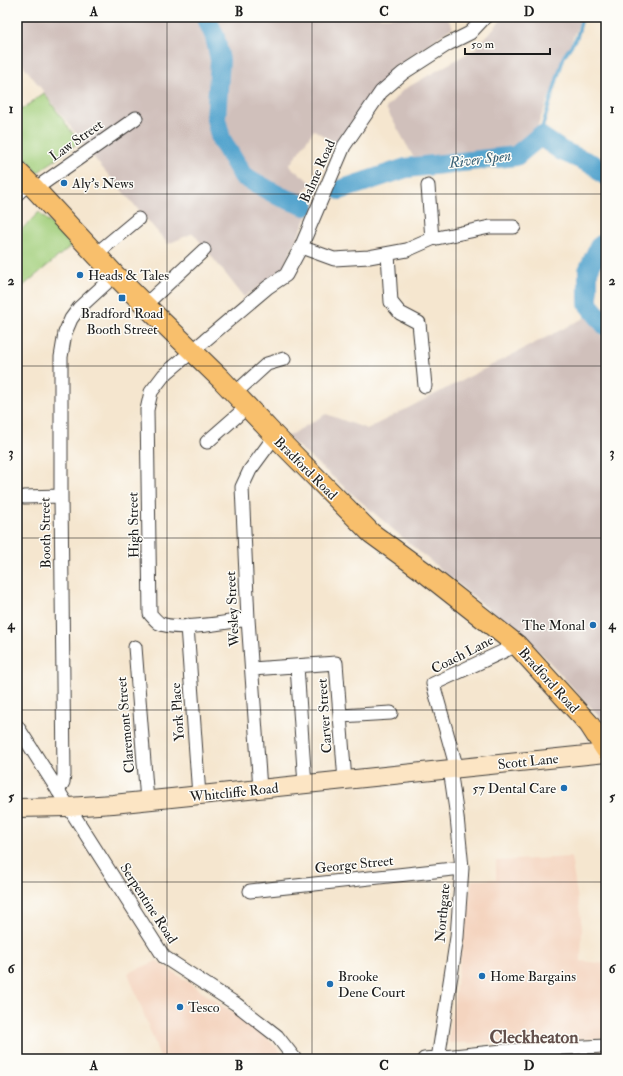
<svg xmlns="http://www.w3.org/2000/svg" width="623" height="1076" font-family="'IM FELL Double Pica',serif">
<rect width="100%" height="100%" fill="#fdfcf7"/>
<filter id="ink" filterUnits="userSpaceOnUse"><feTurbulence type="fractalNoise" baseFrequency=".025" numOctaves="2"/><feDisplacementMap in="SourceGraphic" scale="8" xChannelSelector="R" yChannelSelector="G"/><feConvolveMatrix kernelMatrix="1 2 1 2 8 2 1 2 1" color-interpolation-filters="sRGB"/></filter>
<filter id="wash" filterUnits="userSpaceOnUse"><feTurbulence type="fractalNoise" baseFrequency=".012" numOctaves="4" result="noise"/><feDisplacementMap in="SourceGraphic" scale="16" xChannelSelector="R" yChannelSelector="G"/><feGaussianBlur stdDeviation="0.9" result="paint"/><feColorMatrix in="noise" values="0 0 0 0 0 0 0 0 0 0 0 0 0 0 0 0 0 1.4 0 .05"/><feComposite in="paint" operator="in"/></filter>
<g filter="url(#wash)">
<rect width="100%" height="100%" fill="#f5e6cf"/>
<path fill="#f4d4bf" d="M 571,857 L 582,926 L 581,961 L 606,964 L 606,1038 L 503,1043 L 449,1043 L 448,1041 L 472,880 L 496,879 L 496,861 Z
M 157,961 L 224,1007 L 239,1014 L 251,1023 L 289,1059 L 161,1059 L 128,973 Z"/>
<path fill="#d0c0bb" d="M 17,17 L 446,17 L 453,27 L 393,69 L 337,144 L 314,130 L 289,166 L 312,183 L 304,191 L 308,215 L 282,270 L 244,297 L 193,233 L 168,244 L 99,164 L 17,57 Z
M 504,17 L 577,17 L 580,20 L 535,132 L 510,149 L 414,158 L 386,108 L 403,90 L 475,49 Z
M 586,317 L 606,341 L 606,724 L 543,655 L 404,539 L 287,437 L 326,414 L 367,429 Z"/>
<path fill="#a2cf7c" stroke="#5f764c" d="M 44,93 L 79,142 L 37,173 L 17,145 L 17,113 Z
M 39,212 L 72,245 L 17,291 L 17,234 Z"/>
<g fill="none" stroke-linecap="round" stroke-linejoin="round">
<path stroke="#55a4ce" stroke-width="3.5" d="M 540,136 L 543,125 L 564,56 L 577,37 L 582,18"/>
<path stroke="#55a4ce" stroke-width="20" d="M 206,17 L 215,37 L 220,60 L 216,119 L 221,139 L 243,176 L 279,196 L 305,206
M 340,190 L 406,168 L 516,156 L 540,136 L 562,151 L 594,165 L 606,176
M 606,242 L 599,247 L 588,271 L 588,304 L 606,326"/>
</g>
</g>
<g filter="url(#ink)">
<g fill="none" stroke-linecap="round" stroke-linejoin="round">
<g stroke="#3d3a37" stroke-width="15">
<path id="minor" d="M 35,189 L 136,118
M 17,194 L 29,183
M 432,239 L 490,227 L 514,227
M 301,247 L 334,259 L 369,257 L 407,250 L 432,239 L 428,186
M 96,254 L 138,219
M 388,254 L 391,302 L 400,313 L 419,323 L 425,386
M 145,305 L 204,250
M 234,394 L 267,364 L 284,359
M 207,442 L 247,407
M 24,497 L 61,496
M 248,619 C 228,622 177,632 159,623 C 156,621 153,617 150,614 L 147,410 L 151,392 L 164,375 L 268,287 L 286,275 L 301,247 L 344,146 L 381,92 L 403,73 L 448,44 L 470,33 L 485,17
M 187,626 L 199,796
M 135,647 L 147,801
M 297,666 L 305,785
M 252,669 L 336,663 L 345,781
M 340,716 L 391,713
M 17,726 L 164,957 L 236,1004 L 277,1036 L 295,1059
M 457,769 L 433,684 L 517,645
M 260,789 L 248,619 L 242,487 L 250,470 L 275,436
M 58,791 L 63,782 L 64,775 L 61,496 L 61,357 L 65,333 L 71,319 L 79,308 L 115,275
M 250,891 L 462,868
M 424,1059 L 503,1051 L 606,1046
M 438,1059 L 457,937 L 462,868 L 457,817 L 450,769"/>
</g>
<g stroke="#3d3a37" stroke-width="20">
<path id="secondary" d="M 17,808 L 68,807 L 113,804 L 606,753"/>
</g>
<g stroke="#3d3a37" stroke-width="22">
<path id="primary" d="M 17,171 L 35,189 L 115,275 L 145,305 L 221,379 L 275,436 L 371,533 L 423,571 L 517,645 L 589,724 L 606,750"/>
</g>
<use href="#minor" stroke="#fff" stroke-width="13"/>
<use href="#secondary" stroke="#fce5c4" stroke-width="18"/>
<use href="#primary" stroke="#f8bf6c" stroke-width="20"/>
</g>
</g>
<path fill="none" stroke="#1c1c1c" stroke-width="1" stroke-opacity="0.55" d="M 167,17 L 167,1059M 312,17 L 312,1059M 456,17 L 456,1059M 17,194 L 606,194M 17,366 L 606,366M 17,538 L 606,538M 17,710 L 606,710M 17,882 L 606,882"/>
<g fill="#1f6fb2" stroke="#fdfcf7" stroke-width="1.5">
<circle cx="64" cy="183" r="4"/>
<circle cx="80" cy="275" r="4"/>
<rect x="118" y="294" width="8" height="8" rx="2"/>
<circle cx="593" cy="625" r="4"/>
<circle cx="564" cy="788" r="4"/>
<circle cx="482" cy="976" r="4"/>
<circle cx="330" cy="984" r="4"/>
<circle cx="180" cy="1007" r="4"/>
</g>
<g text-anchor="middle" stroke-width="3" stroke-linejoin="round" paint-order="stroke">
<g font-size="14" fill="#1c1c1c" stroke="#fdfcf7">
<text transform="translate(76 140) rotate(-35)" y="5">Law Street</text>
<text transform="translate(317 171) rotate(-66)" y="5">Balme Road</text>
<text transform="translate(306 468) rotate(45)" y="5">Bradford Road</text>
<text transform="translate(133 525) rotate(-91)" y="5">High Street</text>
<text transform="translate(45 533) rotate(-91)" y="5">Booth Street</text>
<text transform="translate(232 609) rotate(-93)" y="5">Wesley Street</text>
<text transform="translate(462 654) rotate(-27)" y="5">Coach Lane</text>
<text transform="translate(549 680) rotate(48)" y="5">Bradford Road</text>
<text transform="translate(177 712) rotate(-94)" y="5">York Place</text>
<text transform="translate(324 716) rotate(-94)" y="5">Carver Street</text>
<text transform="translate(125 725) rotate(-95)" y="5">Claremont Street</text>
<text transform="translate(528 761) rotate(-6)" y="5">Scott Lane</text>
<text transform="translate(234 792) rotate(-6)" y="5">Whitcliffe Road</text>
<text transform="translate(354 864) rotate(-6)" y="5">George Street</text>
<text transform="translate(149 903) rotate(57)" y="5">Serpentine Road</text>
<text transform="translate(442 913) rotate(-85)" y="5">Northgate</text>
</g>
<g font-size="14" fill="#1c1c1c" stroke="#fdfcf7" text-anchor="start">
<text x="72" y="188">Aly's News</text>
<text x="88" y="280">Heads &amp; Tales</text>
<text x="122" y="318" text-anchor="middle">Bradford Road<tspan x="122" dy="16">Booth Street</tspan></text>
<text x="585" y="630" text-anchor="end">The Monal</text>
<text x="556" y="793" text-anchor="end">57 Dental Care</text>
<text x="338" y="981">Brooke<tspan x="338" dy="16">Dene Court</tspan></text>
<text x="490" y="981">Home Bargains</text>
<text x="188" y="1012">Tesco</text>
</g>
<g font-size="15" font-style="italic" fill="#386075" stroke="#fdfcf7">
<text transform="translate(480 159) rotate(-7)" y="5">River Spen</text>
</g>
<g font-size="18" font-weight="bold" fill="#63504c" stroke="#fdfcf7">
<text x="534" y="1043">Cleckheaton</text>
</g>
</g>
<rect width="623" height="1076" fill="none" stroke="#fdfcf7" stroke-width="44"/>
<path d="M465 48v6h85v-6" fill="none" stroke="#1c1c1c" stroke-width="2"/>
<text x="471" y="48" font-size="12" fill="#1c1c1c" stroke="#fdfcf7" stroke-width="3" paint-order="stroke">50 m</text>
<rect x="22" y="22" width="579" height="1032" fill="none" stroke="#1c1c1c" stroke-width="1.5"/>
<g font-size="13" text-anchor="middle" font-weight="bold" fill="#1c1c1c">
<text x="94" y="16">A</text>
<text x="239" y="16">B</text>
<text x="384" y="16">C</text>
<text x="529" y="16">D</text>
<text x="11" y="113">1</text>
<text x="612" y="113">1</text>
<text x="11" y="285">2</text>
<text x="612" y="285">2</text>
<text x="11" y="457">3</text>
<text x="612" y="457">3</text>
<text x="11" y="629">4</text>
<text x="612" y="629">4</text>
<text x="11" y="801">5</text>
<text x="612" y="801">5</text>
<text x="11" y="973">6</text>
<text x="612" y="973">6</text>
<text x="94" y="1070">A</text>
<text x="239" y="1070">B</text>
<text x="384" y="1070">C</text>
<text x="529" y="1070">D</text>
</g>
</svg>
